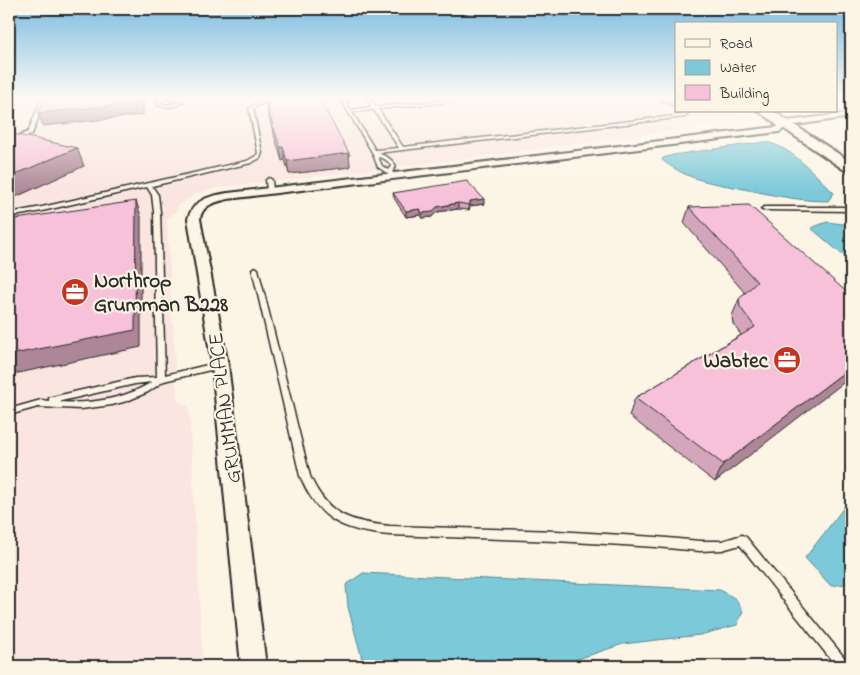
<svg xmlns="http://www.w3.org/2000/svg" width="860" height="675" font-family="'Indie Flower',sans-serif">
<rect width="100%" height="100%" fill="#fcf5e5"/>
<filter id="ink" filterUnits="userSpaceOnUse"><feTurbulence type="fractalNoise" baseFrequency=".02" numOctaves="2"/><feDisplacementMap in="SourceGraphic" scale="10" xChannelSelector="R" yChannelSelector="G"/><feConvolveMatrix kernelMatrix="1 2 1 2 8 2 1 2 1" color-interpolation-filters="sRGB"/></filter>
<g filter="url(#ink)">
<path fill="#fae5e1" d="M 9,98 L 676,98 L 676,111 L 735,111 L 747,117 L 743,121 L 462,159 L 224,187 L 197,193 L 178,205 L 175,213 L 167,219 L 177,400 L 189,407 L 203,666 L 9,666 Z"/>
<path fill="#7bc9d9" stroke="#5b8a93" d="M 764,142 C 789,144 816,176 834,193 L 828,201 C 799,201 772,195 744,189 C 710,182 691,182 662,160 L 663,158 L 673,155 Z
M 827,222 L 851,225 L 851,262 L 811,228 Z
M 851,500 L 851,583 L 831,586 L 805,558 L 845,506 Z
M 363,573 L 720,590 L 736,599 L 743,611 L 737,625 L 700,635 L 623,644 L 557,666 L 364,666 L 348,607 L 346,585 Z"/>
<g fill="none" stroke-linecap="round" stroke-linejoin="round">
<g stroke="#2b2b2b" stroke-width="3">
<path id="lane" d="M 42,98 L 46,98 L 32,134 L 9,142 L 9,140 L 28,132 Z
M 156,98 L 160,98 L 161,103 C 167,106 172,105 178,102 L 166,98 L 172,98 L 183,102 C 175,108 167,108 158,105 Z
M 277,98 L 283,98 L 259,105 L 253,108 L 262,153 L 260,158 L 251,163 L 152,186 L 158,195 L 160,212 L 165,375 L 220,362 L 224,365 L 223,367 L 164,381 L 148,392 L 127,401 L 112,405 L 81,409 L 38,407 L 9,415 L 9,409 L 41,400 L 49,401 L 49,398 L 52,397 L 135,378 L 157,377 L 154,212 L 152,195 L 147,187 L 42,211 L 9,217 L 9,213 L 42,207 L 247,161 L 256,156 L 258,153 L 249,108 L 257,103 ZM 152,382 C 123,400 90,404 57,402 L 135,384 Z
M 340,98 L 344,98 L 350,110 L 372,107 L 366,98 L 370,98 L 376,107 L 470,98 L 483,98 L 481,99 L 378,109 L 403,147 L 683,115 L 685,112 L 683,111 L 689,112 L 685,117 L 377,153 C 386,156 391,158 396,166 L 392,172 L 396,175 L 393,177 L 378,167 L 372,152 ZM 374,110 L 399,148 L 375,150 L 352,112 ZM 378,157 C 385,158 388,161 392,166 L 389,170 L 382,166 Z
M 658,98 L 663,98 L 676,105 L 676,107 Z
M 269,178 L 272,180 L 273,191 L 270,193 L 267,191 L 266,180 Z
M 764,207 L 851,207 L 851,211 L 762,210 L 761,209 Z
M 255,267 L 258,269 L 310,476 C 327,515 350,522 390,526 L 556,531 L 656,537 L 700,541 L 722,541 L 742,535 L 746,537 L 848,662 L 850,666 L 836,666 L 740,545 L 722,550 L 700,551 L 656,547 L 556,541 L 390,535 C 343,531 319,521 300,476 L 252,269 Z"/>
</g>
<g stroke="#2b2b2b" stroke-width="4">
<path id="street" d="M 851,113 L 851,117 L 788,126 L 779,132 L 228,199 C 215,202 202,205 200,219 L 228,365 L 266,666 L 241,666 L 212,365 L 188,219 C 193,199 211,196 228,193 L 777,127 L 778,126 L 774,123 L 778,120 L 786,121 Z"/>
</g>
<g stroke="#2b2b2b" stroke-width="4">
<path id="secondary" d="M 758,111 L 773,111 L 851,162 L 851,172 L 846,171 Z"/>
</g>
<use href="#lane" fill="#fcf5e5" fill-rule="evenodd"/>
<use href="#street" fill="#fcf5e5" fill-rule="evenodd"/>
<use href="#secondary" fill="#fcf5e5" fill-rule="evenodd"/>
</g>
<path fill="#d4a6bb" stroke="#2b2b2b" d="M 267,99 L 349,153 L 350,167 L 289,174 L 285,160 L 282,161 L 268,115 L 266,103 L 268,103 Z
M 393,193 L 484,204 L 470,206 L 469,210 L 458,209 L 437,212 L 432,217 L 422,218 L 420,215 L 406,217 L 394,198 Z
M 689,207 L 851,296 L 715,482 L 629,416 L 635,398 L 741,335 L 733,324 L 732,316 L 739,299 L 745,293 L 684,223 Z"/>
<path fill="#ad8798" stroke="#2b2b2b" d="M 10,98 L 14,98 L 9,107 L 9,100 Z
M 140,98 L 144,98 L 143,115 L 43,126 L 38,113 Z
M 280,147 L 283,147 L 285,160 L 282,161 Z
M 77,148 L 84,166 L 9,200 L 9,177 Z
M 349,153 L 350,167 L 289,174 L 287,161 Z
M 484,199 L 484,204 L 470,206 L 469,210 L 470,201 Z
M 136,201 L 141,216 L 141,347 L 9,375 L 9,355 Z
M 458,203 L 458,209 L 437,212 L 432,217 L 422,218 L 422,213 L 437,207 Z
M 420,209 L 420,215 L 406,217 L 406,211 Z
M 851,367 L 851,377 L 715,482 L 723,464 Z"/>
<path fill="#f7c1d9" stroke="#2b2b2b" d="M 45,98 L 140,98 L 140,103 L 38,113 Z
M 276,98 L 319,98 L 349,153 L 287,161 L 283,147 L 280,147 L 266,103 L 269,103 L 267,99 Z
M 9,133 L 77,148 L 9,177 Z
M 467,181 L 484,199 L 470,201 L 470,205 L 458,203 L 437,207 L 432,212 L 422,213 L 420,209 L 406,211 L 393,193 Z
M 136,201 L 135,330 L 9,355 L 9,220 Z
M 749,205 L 851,296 L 851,367 L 723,464 L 635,398 L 755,327 L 740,307 L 739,299 L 757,282 L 689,207 Z"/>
</g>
<linearGradient id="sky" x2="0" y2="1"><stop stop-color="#7cbce2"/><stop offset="0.51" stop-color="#fefaf3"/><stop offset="1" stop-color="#fefaf3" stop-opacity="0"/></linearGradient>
<rect width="860" height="192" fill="url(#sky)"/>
<defs>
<g id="office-disc" transform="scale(1.4375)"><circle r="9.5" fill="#c8321e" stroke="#fcf5e5"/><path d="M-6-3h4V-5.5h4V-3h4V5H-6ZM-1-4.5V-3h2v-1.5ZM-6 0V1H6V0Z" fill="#fff"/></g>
</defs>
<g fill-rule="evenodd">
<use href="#office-disc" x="75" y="292"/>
<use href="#office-disc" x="787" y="360"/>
</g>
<g text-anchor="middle" stroke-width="4.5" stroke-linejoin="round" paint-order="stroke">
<g font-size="21" font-weight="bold" fill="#2b2b2b" stroke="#fcf5e5" text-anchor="start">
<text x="94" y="287">Northrop<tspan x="94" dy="24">Grumman B228</tspan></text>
<text x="768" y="367" text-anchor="end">Wabtec</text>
</g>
<g font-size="21" fill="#2b2b2b" stroke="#fcf5e5">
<text transform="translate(224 408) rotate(-97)" y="7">GRUMMAN PLACE</text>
</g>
</g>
<rect width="860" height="675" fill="none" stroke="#fcf5e5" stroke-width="30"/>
<rect x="15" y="15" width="830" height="645" fill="none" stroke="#2b2b2b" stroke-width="2" filter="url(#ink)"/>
<rect x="675" y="22" width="162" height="90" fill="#fcf5e5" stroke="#a8a49b"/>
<rect x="685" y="39" width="25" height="8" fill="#fcf5e5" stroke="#a8a49b"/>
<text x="720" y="48" font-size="15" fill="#2b2b2b">Road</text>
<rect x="685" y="60" width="25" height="15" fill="#7bc9d9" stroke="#a8a49b"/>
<text x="720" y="72" font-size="15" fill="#2b2b2b">Water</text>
<rect x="685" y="85" width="25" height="15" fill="#f7c1d9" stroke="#a8a49b"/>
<text x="720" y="98" font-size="15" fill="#2b2b2b">Building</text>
</svg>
